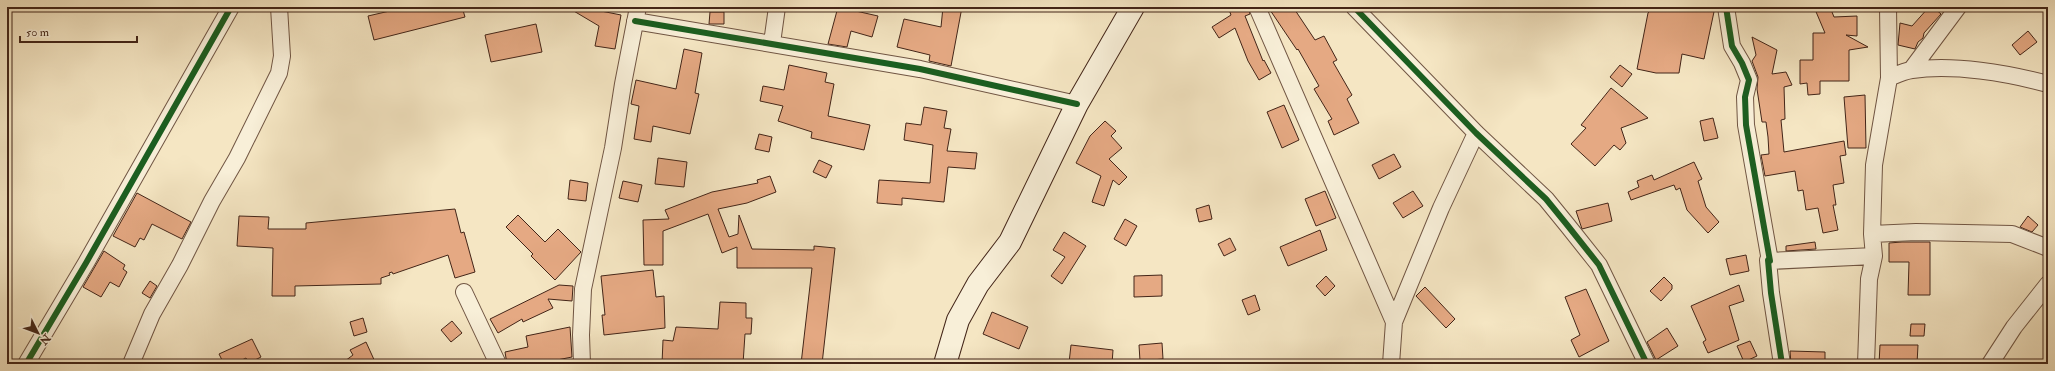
<svg xmlns="http://www.w3.org/2000/svg" width="2055" height="371" font-family="'IM FELL Double Pica',serif">
<rect width="100%" height="100%" fill="#f5e6c3"/>
<filter id="stains"><feTurbulence type="fractalNoise" baseFrequency=".005" numOctaves="4"/><feColorMatrix values="0 0 0 0 .2 0 0 0 0 .09 0 0 0 0 .02 0 0 0 .5 -.17"/></filter>
<radialGradient id="worn" r=".72"><stop offset=".6" stop-color="#630" stop-opacity="0"/><stop offset="1" stop-color="#630" stop-opacity=".3"/></radialGradient>
<path fill="#e5a983" stroke="#432518" d="M 407,7 L 462,7 L 465,17 L 374,40 L 368,16 Z
M 567,7 L 581,7 L 621,15 L 615,49 L 595,46 L 599,26 Z
M 838,7 L 878,16 L 872,37 L 851,31 L 847,47 L 828,44 Z
M 943,7 L 962,7 L 951,66 L 929,61 L 930,55 L 897,47 L 904,19 L 941,27 Z
M 1228,7 L 1248,7 L 1250,14 L 1245,16 L 1263,61 L 1264,60 L 1271,73 L 1259,80 L 1248,61 L 1235,28 L 1219,38 L 1212,27 L 1231,15 Z
M 1268,7 L 1293,7 L 1315,40 L 1324,36 L 1337,60 L 1333,62 L 1352,95 L 1347,99 L 1359,123 L 1334,135 L 1328,121 L 1332,119 L 1314,89 L 1319,86 L 1298,49 L 1297,50 Z
M 1653,7 L 1715,7 L 1704,59 L 1682,54 L 1679,73 L 1656,73 L 1637,69 L 1648,13 Z
M 1814,7 L 1830,7 L 1834,17 L 1857,16 L 1857,36 L 1846,35 L 1868,47 L 1849,50 L 1849,81 L 1820,81 L 1820,94 L 1808,95 L 1807,83 L 1800,84 L 1800,60 L 1813,60 L 1813,33 L 1825,33 Z
M 1929,7 L 1933,7 L 1941,14 L 1924,33 L 1923,38 L 1918,42 L 1915,49 L 1898,45 L 1900,23 L 1912,26 Z
M 710,12 L 724,12 L 724,24 L 709,24 Z
M 536,24 L 542,52 L 491,62 L 485,35 Z
M 2028,31 L 2037,42 L 2020,55 L 2012,45 Z
M 1752,37 L 1777,50 L 1772,74 L 1786,72 L 1792,85 L 1784,87 L 1785,119 L 1781,120 L 1784,152 L 1844,141 L 1846,155 L 1840,156 L 1844,183 L 1833,185 L 1836,205 L 1833,205 L 1838,230 L 1823,233 L 1818,208 L 1806,210 L 1803,190 L 1798,191 L 1795,171 L 1765,176 L 1761,155 L 1769,154 L 1768,137 L 1766,122 L 1762,122 L 1757,89 L 1758,77 L 1752,61 L 1756,55 Z
M 684,49 L 702,53 L 695,93 L 699,94 L 690,134 L 653,126 L 651,142 L 634,139 L 639,106 L 631,104 L 636,80 L 676,89 Z
M 789,65 L 827,73 L 825,82 L 834,84 L 828,116 L 870,125 L 864,150 L 811,138 L 812,132 L 778,121 L 783,106 L 760,101 L 763,86 L 784,90 Z
M 1620,65 L 1632,74 L 1622,87 L 1610,77 Z
M 1611,88 L 1648,118 L 1621,128 L 1626,143 L 1620,150 L 1614,145 L 1595,166 L 1571,144 L 1586,128 L 1581,125 Z
M 1865,95 L 1866,148 L 1848,148 L 1844,97 Z
M 1284,105 L 1299,140 L 1282,148 L 1267,112 Z
M 924,107 L 947,111 L 944,128 L 951,129 L 947,151 L 977,153 L 975,169 L 948,167 L 944,202 L 902,198 L 902,205 L 877,203 L 879,180 L 930,183 L 933,145 L 904,140 L 906,123 L 921,125 Z
M 1713,118 L 1718,138 L 1704,141 L 1700,121 Z
M 1105,121 L 1116,131 L 1111,136 L 1122,148 L 1109,159 L 1127,177 L 1119,185 L 1113,180 L 1104,206 L 1092,202 L 1101,176 L 1076,163 L 1090,136 Z
M 759,134 L 772,137 L 769,152 L 755,149 Z
M 1394,154 L 1401,167 L 1379,179 L 1372,165 Z
M 658,158 L 687,162 L 684,187 L 655,184 Z
M 819,160 L 832,166 L 826,178 L 813,172 Z
M 1694,162 L 1702,179 L 1698,181 L 1706,207 L 1719,222 L 1708,233 L 1687,210 L 1680,188 L 1676,190 L 1674,185 L 1631,200 L 1628,192 L 1639,187 L 1637,181 L 1652,175 L 1654,180 Z
M 770,176 L 776,192 L 747,203 L 718,209 L 729,237 L 738,234 L 739,215 L 752,249 L 814,250 L 814,246 L 835,248 L 822,364 L 801,364 L 812,268 L 737,268 L 737,247 L 722,253 L 708,214 L 663,231 L 663,265 L 644,265 L 643,220 L 669,219 L 665,210 L 712,192 L 758,183 L 757,180 Z
M 570,180 L 588,183 L 586,201 L 568,199 Z
M 623,181 L 642,185 L 638,202 L 619,198 Z
M 1325,191 L 1336,218 L 1316,226 L 1305,199 Z
M 1413,191 L 1423,206 L 1403,218 L 1393,203 Z
M 137,193 L 191,222 L 182,239 L 152,224 L 144,240 L 140,238 L 135,247 L 113,236 Z
M 1608,203 L 1612,221 L 1582,229 L 1576,211 Z
M 1209,205 L 1212,219 L 1199,222 L 1196,209 Z
M 455,209 L 461,233 L 464,232 L 475,272 L 455,278 L 448,255 L 393,274 L 392,272 L 389,273 L 390,275 L 381,278 L 381,284 L 295,286 L 295,296 L 272,296 L 273,248 L 237,246 L 239,216 L 269,217 L 268,229 L 306,229 L 306,223 Z
M 518,215 L 545,242 L 558,229 L 581,252 L 555,280 L 531,256 L 533,254 L 506,227 Z
M 2028,216 L 2038,225 L 2032,232 L 2020,227 Z
M 1125,219 L 1137,226 L 1126,246 L 1114,239 Z
M 1320,230 L 1327,250 L 1288,266 L 1280,247 Z
M 1064,232 L 1086,246 L 1062,284 L 1051,276 L 1065,257 L 1053,250 Z
M 1230,238 L 1236,250 L 1224,256 L 1218,244 Z
M 1815,242 L 1816,249 L 1786,251 L 1786,246 Z
M 1902,242 L 1930,242 L 1930,295 L 1908,295 L 1909,262 L 1889,262 L 1889,243 Z
M 104,251 L 125,265 L 123,269 L 127,272 L 119,287 L 110,282 L 101,297 L 83,287 Z
M 1746,255 L 1749,271 L 1730,275 L 1726,259 Z
M 653,270 L 656,297 L 664,296 L 665,328 L 604,335 L 602,315 L 605,315 L 601,276 Z
M 1162,275 L 1162,296 L 1134,297 L 1134,276 Z
M 1326,276 L 1335,286 L 1325,296 L 1316,286 Z
M 1664,277 L 1672,285 L 1672,289 L 1661,301 L 1650,291 Z
M 150,281 L 157,286 L 150,298 L 142,293 Z
M 559,285 L 573,286 L 572,301 L 548,299 L 553,308 L 523,322 L 522,319 L 498,333 L 490,319 Z
M 1739,285 L 1744,301 L 1729,306 L 1739,340 L 1708,353 L 1703,342 L 1706,340 L 1691,306 Z
M 1425,287 L 1455,319 L 1446,328 L 1416,296 Z
M 1586,289 L 1609,341 L 1579,357 L 1571,340 L 1580,335 L 1565,297 Z
M 1255,295 L 1260,310 L 1248,315 L 1242,300 Z
M 720,302 L 746,303 L 746,318 L 752,318 L 751,334 L 745,334 L 743,364 L 662,364 L 663,340 L 673,341 L 676,327 L 718,329 Z
M 992,312 L 1028,327 L 1019,349 L 983,334 Z
M 363,318 L 367,332 L 354,336 L 350,322 Z
M 452,321 L 462,333 L 451,342 L 441,330 Z
M 1911,324 L 1925,324 L 1924,336 L 1910,336 Z
M 570,327 L 572,357 L 537,364 L 507,364 L 505,352 L 528,347 L 526,336 Z
M 1667,328 L 1678,346 L 1656,360 L 1647,342 Z
M 252,339 L 261,357 L 249,363 L 246,358 L 234,364 L 224,364 L 219,354 Z
M 1750,341 L 1757,356 L 1744,362 L 1737,346 Z
M 366,342 L 376,364 L 341,364 L 353,355 L 350,350 Z
M 1162,343 L 1163,359 L 1140,361 L 1139,345 Z
M 1071,345 L 1113,350 L 1112,364 L 1069,363 Z
M 1880,345 L 1918,345 L 1917,364 L 1879,364 Z
M 1790,351 L 1825,352 L 1825,364 L 1791,364 Z"/>
<g fill="none" stroke-linecap="round" stroke-linejoin="round">
<g stroke="#705543" stroke-width="18">
<path id="minor" d="M 1257,7 L 1394,322
M 1354,7 L 1476,133 L 1546,199 L 1568,226 L 1599,265 L 1647,364
M 1726,7 L 1732,46 L 1742,63 L 1749,80 L 1745,97 L 1746,125 L 1770,261 L 1768,260 L 1771,293 L 1782,364
M 635,21 L 920,69 L 1077,104
M 772,43 L 777,7
M 1911,70 L 1958,7
M 1889,78 C 1896,75 1904,71 1912,70 C 1954,64 2007,73 2048,84
M 1872,234 L 1916,232 L 2012,234 L 2048,248
M 1770,261 L 1874,256
M 464,292 L 498,364
M 26,364 L 86,263 L 231,7
M 131,364 L 152,314 L 180,265 L 212,201 L 237,158 L 279,73 L 282,56 L 279,7
M 582,364 L 581,335 L 583,289 L 613,148 L 623,84 L 638,7
M 1391,364 L 1394,322 L 1441,208 L 1476,133
M 1866,364 L 1869,279 L 1874,256 L 1872,234 L 1874,165 L 1889,78 L 1888,7
M 1990,364 L 2014,327 L 2048,284"/>
</g>
<g stroke="#432518" stroke-width="24">
<path id="secondary" d="M 945,364 L 958,320 L 978,284 L 1010,242 L 1077,104 L 1133,7"/>
</g>
<use href="#minor" stroke="#f8efd8" stroke-width="16"/>
<use href="#secondary" stroke="#f8efd8" stroke-width="22"/>
<g stroke="#f8efd8" stroke-width="8">
<path id="cycleway" d="M 1354,7 L 1476,133 L 1546,199 L 1568,226 L 1599,265 L 1647,364
M 1726,7 L 1732,46 L 1742,63 L 1749,80 L 1745,97 L 1746,125 L 1770,261 L 1768,260 L 1771,293 L 1782,364
M 635,21 L 920,69 L 1077,104
M 26,364 L 86,263 L 231,7"/>
</g>
<use href="#cycleway" stroke="#1b5e20" stroke-width="6"/>
</g>
<rect width="2055" height="371" fill="none" stroke="#f5e6c3" stroke-width="24"/>
<rect x="8" y="8" width="2039" height="355" fill="none" stroke="#432518" stroke-width="2"/>
<rect x="12" y="12" width="2031" height="347" fill="none" stroke="#432518"/>
<g transform="translate(38 333) rotate(132)" stroke="#f8efd8" stroke-width="3" paint-order="stroke">
<path d="M0-3L7 15L0 10L-7 15Z" fill="#432518"/>
<text y="-6" font-size="11" font-weight="bold" text-anchor="middle" fill="#432518">N</text>
</g>
<path d="M20 36v6h117v-6" fill="none" stroke="#432518" stroke-width="2"/>
<text x="26" y="36" font-size="12" fill="#432518" stroke="#f8efd8" stroke-width="3" paint-order="stroke">50 m</text>
<rect width="100%" height="100%" filter="url(#stains)"/>
<rect width="100%" height="100%" fill="url(#worn)"/>
</svg>
